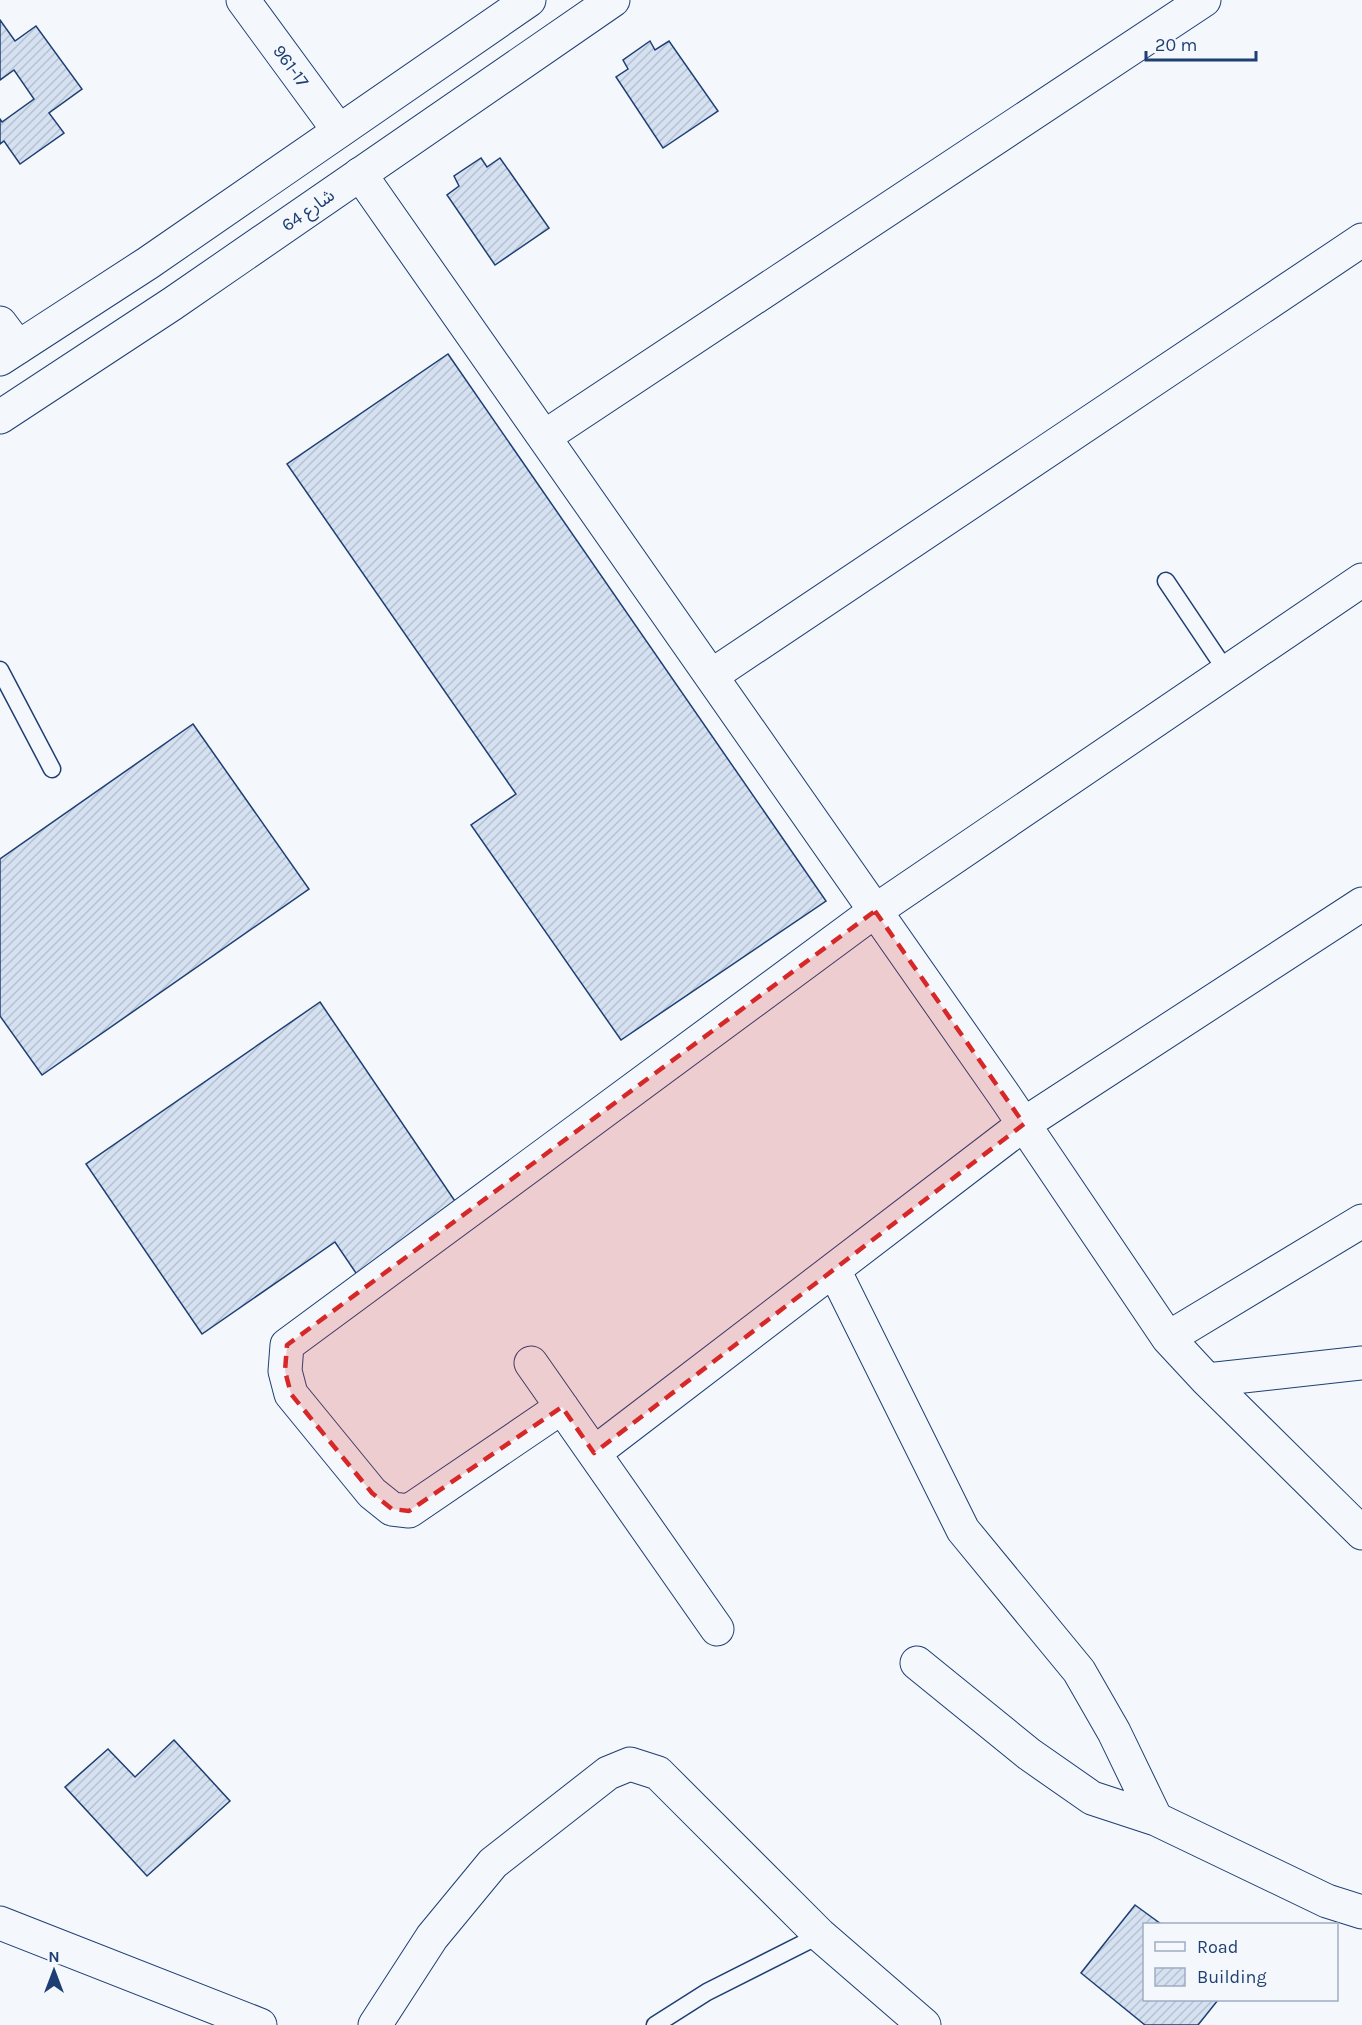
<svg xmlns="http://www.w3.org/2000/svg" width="1362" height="2025" font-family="Karla,'Noto Sans Arabic',sans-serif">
<defs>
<pattern id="building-hatch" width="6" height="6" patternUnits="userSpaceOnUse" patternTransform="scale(1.5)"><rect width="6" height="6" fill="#d5e0f0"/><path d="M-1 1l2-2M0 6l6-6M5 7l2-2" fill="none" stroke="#b6c1d1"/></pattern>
</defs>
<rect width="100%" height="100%" fill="#f4f7fb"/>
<path fill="url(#building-hatch)" stroke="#1d3f73" stroke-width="1.5" d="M 0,20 L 15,41 L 36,26 L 82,89 L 49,113 L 64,133 L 20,164 L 4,141 L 0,144 L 0,119 L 2,122 L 34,99 L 14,70 L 0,80 Z
M 650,41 L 655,50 L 669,41 L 718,111 L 663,148 L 616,77 L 628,69 L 623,60 Z
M 481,158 L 487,167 L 500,158 L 549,228 L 495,265 L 447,195 L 459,186 L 454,176 Z
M 448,354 L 826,901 L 621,1040 L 471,825 L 516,794 L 287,464 Z
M 193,724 L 309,889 L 42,1075 L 0,1016 L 0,859 Z
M 320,1002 L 459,1207 L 358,1276 L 335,1242 L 202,1334 L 86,1164 Z
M 174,1740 L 230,1801 L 147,1876 L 65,1787 L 108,1749 L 135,1777 Z
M 1135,1905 L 1161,1924 L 1144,1924 L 1144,2000 L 1218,2000 L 1198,2025 L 1145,2025 L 1081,1973 Z"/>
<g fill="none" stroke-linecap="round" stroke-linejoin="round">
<g stroke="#1d3f73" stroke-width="19">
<path id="lane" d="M 1166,581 L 1227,672
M 0,670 L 52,769
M 655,2025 L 707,1992 L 820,1935"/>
</g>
<g stroke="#1d3f73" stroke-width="35">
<path id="street" d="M 243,0 L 339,131
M 360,174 L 1004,1095 L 1168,1338 L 1207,1380 L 1362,1533
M 0,323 L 18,347
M 544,437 L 1204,0
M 711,676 L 1362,240
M 834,1270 L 963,1530 L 1079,1671 L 1114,1732 L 1156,1819
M 1168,1338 L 1362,1221
M 531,1363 L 717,1629
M 1207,1380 L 1362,1363
M 562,1407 L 409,1511 L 392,1509 L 372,1493 L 291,1394 L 285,1371 L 287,1345 L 875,911 L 1362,580
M 594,1453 L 1024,1124 L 1362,904
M 917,1663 L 1029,1754 L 1092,1798 L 1156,1819 L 1327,1901 L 1362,1912
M 0,1923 L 260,2025
M 375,2025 L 432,1937 L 493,1863 L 608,1773 L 630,1764 L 658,1773 L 820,1935 L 924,2025"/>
</g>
<g stroke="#1d3f73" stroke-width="35">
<path id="primary" d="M 0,359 L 148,263 L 529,0
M 0,417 L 172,304 L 613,0"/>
</g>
<use href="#lane" stroke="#f4f7fb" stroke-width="16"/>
<use href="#street" stroke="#f4f7fb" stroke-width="33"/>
<use href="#primary" stroke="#f4f7fb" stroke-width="33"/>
</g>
<path fill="#d62828" fill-opacity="0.2" stroke="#d62828" stroke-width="4.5" stroke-dasharray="12 8" stroke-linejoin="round" d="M 875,911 L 1024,1124 L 594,1453 L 562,1407 L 409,1511 L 392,1509 L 372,1493 L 291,1394 L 285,1371 L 287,1345 Z"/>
<g text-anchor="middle" stroke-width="4.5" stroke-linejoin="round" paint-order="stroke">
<g font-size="18" fill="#1d3f73" stroke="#f4f7fb">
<text transform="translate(291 66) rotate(54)" y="6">961-17</text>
<text transform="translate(308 210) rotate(-35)" y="6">شارع 64</text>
</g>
</g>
<rect x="1143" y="1923" width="195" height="78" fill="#f4f7fb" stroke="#9eadc5" stroke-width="1.5"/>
<rect x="1155" y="1942" width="30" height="9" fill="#f4f7fb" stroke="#9eadc5" stroke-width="1.5"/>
<text x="1197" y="1953" font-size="18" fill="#1d3f73">Road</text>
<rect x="1155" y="1968" width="30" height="18" fill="url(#building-hatch)" stroke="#9eadc5" stroke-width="1.5"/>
<text x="1197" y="1983" font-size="18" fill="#1d3f73">Building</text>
<g transform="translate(54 1971)" stroke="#f4f7fb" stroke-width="4.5" paint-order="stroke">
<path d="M0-4.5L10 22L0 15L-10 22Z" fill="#1d3f73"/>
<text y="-9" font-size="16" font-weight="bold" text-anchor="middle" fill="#1d3f73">N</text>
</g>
<path d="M1146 51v9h110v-9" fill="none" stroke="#1d3f73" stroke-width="3"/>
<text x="1155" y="51" font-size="18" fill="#1d3f73" stroke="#f4f7fb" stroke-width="4.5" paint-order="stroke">20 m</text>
</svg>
